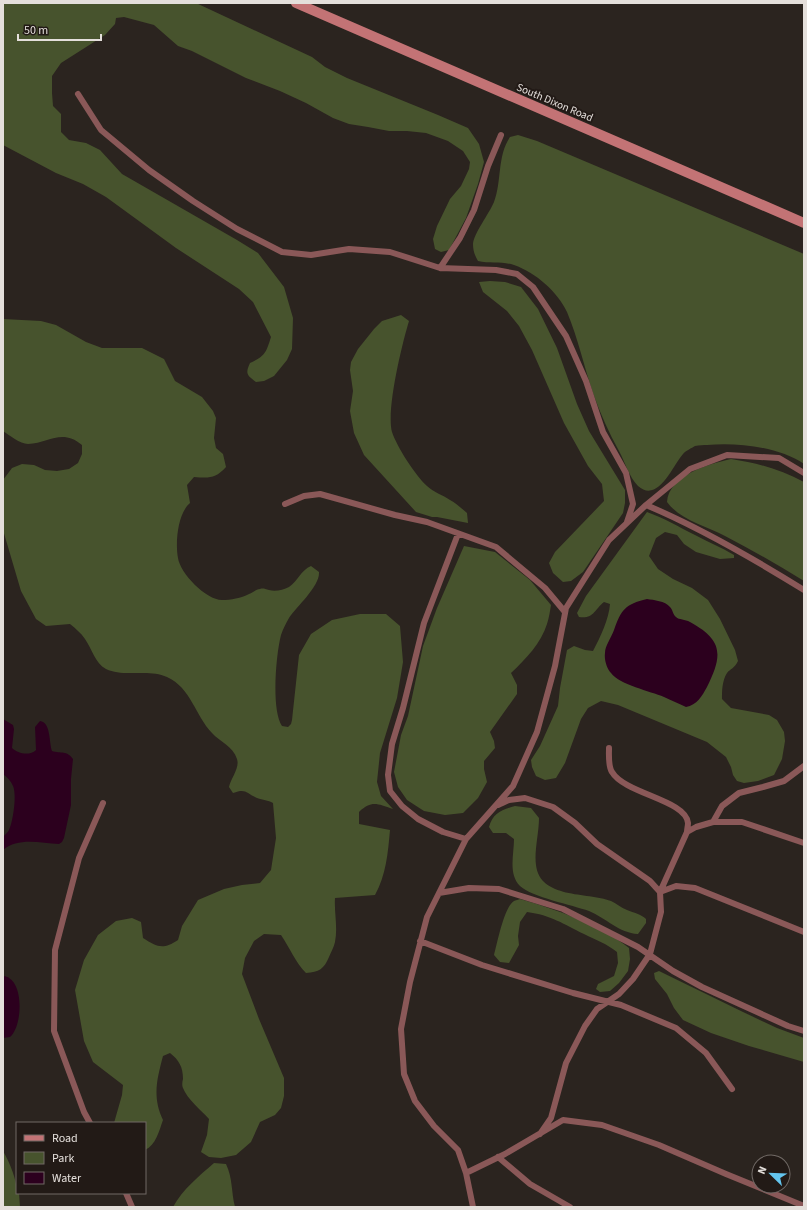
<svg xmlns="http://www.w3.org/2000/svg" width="807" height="1210" font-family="'Source Sans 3',sans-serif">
<rect width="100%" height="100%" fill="#2b241f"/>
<path fill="#47532d" d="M 3,3 L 196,3 L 312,57 L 325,67 L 347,78 L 438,115 L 468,128 L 479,144 L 484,162 L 478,184 L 466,218 L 449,250 L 441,252 L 435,249 L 433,239 L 437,226 L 450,199 L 461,186 L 469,169 L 470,162 L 463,151 L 448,141 L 426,133 L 407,131 L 389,131 L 368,127 L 349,124 L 333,118 L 306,103 L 280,91 L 246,78 L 192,51 L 178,46 L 154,25 L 124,17 L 116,18 L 115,24 L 105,35 L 61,63 L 52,76 L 52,93 L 53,106 L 61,114 L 61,132 L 69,140 L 86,143 L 100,150 L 122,174 L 237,240 L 258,253 L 284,287 L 293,318 L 292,349 L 287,360 L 274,376 L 264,381 L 256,382 C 247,375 245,374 250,363 C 265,356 266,353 271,337 L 253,302 L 239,289 L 176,248 L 106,197 L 83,184 L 56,173 L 3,145 Z
M 518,135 L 537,141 L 804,254 L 804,464 C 779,447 737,442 707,445 C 704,445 699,445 695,446 C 692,448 685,451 683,454 C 673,465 658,504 638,486 C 629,477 625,462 619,451 C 609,433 600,413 593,393 C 584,367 578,338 567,312 C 557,291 536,273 514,265 C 502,261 490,264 478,261 C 475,256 473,251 473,244 C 474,233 489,214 494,202 C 502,181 497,156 510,137 Z
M 490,281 L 505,282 L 521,287 L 538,309 L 557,348 L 577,404 L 589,431 L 625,490 L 625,503 L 623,513 L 583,572 L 571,581 L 563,582 L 553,573 L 549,563 L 555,552 L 604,501 L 602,484 L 588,466 L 564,423 L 532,350 L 519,326 L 507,311 L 483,292 L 479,282 Z
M 401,315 L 409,321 C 402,344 386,410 392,432 C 397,447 415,475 427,486 C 433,492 443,495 450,500 C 456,503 462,509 467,513 L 468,523 L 437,517 L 432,517 L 416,512 L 364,455 L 354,433 L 350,411 L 353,391 L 350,370 L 351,362 L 358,349 L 374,329 L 382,321 Z
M 3,319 L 41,321 L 56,325 L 86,342 L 102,348 L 142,348 L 164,359 L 175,381 L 202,397 L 213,411 L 216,418 L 214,438 L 216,448 L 223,454 L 226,467 C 215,479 209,478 194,477 L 187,485 L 190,503 C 178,513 175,542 178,558 C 180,573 206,600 222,600 C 231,600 241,598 249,594 C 253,593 256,589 260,589 C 263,588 265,589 269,590 C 275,592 283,590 289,587 C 298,581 301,570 311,566 L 319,572 C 320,586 297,606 289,618 C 286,623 283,629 281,635 C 276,654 271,710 282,726 L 288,727 L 291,724 L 292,720 L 299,655 L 311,634 L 332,620 L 360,614 L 386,614 L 400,626 L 403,662 L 397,698 L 380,753 L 377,782 L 381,796 L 393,809 C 377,804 372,800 359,812 L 359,824 L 390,830 C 388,853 386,875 375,895 L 335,898 C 334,912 338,927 335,942 C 334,947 331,952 329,957 C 324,969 319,972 306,973 C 295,962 290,948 281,935 L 264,934 L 254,941 L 245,958 L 242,974 L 259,1019 L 284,1078 L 284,1096 L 281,1108 L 275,1115 L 260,1122 L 251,1142 L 236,1155 L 221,1158 L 209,1157 L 201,1152 L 207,1135 L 209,1119 C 201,1110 187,1099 183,1088 C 182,1086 182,1082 183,1079 C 183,1067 179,1060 170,1053 L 163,1056 C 157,1079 152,1097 163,1120 C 159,1131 156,1145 145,1150 L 145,1123 L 114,1123 L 122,1095 L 123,1085 L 93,1062 L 84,1041 L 75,990 L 84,960 L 98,935 L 116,921 L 132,918 L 141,922 L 143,938 C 157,947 163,950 178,940 L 182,926 L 198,900 L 224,889 L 242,885 L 260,883 L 271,870 L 276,838 L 273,803 C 268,800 263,800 257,798 C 246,793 246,788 233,793 L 229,787 C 231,778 240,768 237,759 C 233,746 220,742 212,733 C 195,715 191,688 167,677 C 148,668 125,678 106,669 C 95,663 92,649 85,639 C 81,633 76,629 70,624 L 46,626 L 36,619 L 21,591 L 3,530 L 3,480 L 12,468 L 22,464 L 34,465 L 45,470 L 57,471 L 69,469 L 78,463 L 82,454 L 82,445 C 62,428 49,443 28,444 C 20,444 9,435 3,431 Z
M 731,459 C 757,463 780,469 804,482 L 804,581 C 778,565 752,550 725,536 C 706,526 680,520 667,502 C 669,475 709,464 731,459 Z
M 647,512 C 664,518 679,527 695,535 C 708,542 721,547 734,555 L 734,558 L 720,559 L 696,552 L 684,544 L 677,535 L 665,532 L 656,538 L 649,556 L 658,569 L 673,579 L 692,588 L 708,600 L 720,619 L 735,650 L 738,661 C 735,668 730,669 727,673 C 722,681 722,691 722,699 L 731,708 L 769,715 L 777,720 L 784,732 L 785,741 L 782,759 L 774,775 L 758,781 L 744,783 L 737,781 L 733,775 L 731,767 L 726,757 L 707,742 L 618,705 L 601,701 L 588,708 L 581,719 L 565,763 L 556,778 L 545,780 L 536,776 L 532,767 L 531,760 L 540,746 L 558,706 L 560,688 L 567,650 L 574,646 L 585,650 L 593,651 C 600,638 609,619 610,604 L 604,602 C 594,610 594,619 579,617 L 577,613 L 586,596 Z
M 464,546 L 495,552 L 530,580 L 551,605 C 550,611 549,618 547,624 C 541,643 526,659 511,673 L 517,685 L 517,694 L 490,732 L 494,741 L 495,748 L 484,761 L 484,769 L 487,782 L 478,798 L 463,813 L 445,815 L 424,811 L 407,800 L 398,787 L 394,772 L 398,751 L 401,735 L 408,716 L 423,646 L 437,608 Z
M 515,806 L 531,808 L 539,818 C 539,833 534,851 536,865 C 540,899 587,892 611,901 C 616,903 621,908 627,910 C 634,913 641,914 646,919 L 646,923 L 638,934 C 619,933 606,918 589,911 C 572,905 532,897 520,886 C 508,874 514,854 514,839 L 506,833 L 493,833 L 489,827 C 493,813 501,810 515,806 Z
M 520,899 C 555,909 601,925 629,948 L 630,959 L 628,971 L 619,983 L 610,991 L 600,992 L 596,989 L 598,984 L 614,976 L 618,963 L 617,952 C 607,944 596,940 584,934 C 563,924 551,915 527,912 L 520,922 L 518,936 L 519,945 L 509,963 L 500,962 L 494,955 C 497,944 504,907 514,901 C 515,900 519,900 520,899 Z
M 659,971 L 743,1012 L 777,1028 L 804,1038 L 804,1062 L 749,1046 L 711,1033 L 683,1020 L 674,1008 L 667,994 L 655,979 L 654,973 Z
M 3,1151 C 10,1163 17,1180 17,1193 L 19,1193 L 20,1207 L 3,1207 Z
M 214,1163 L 226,1164 C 233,1179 231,1191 235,1207 L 173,1207 C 183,1189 199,1176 214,1163 Z"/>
<path fill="#2c001e" d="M 647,599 C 654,600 665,601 670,607 C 673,610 673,615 676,617 C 679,620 685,619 690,622 C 723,640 723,655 707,687 C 702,696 697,705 686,707 C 679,704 671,700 664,697 C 650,691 620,685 611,673 C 607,669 604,660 605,653 C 605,646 611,638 614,630 C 621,610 625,604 647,599 Z
M 3,719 L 13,725 L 14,729 L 12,748 C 18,754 30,756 36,750 L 35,727 L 40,721 C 51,722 49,743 52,751 C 61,754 67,750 73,759 L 71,779 L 71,805 L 64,838 L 62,842 L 59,844 C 40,843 18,837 3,850 L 3,837 C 5,835 8,832 9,830 C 13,821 17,795 13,786 C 11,781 7,777 3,774 Z
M 3,976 C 4,976 9,977 9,978 C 24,987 22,1027 10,1037 L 3,1038 Z"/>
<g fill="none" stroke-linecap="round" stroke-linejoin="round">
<path stroke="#8a5858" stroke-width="6" d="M 78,94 L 101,130 L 149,170 L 193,201 L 237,229 L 282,252 L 311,255 L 349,249 L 390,252 L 440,268 L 496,270 L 517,274 L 533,287 L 566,336 L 586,381 L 603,432 L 626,473 L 633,504 L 627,522
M 440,268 L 460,238 L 474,210 L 488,166 L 501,135
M 285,504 L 304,496 L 320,494 L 395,515 L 427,522 L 496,547 L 545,588 L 565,612
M 646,505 C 701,528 754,559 804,590
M 458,534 L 424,623 L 403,708 L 392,744 L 388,775 L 390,791 L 402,806 L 418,819 L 443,832 L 466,839
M 609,748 C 609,755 608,766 612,772 C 625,794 686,800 688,823 C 688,826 687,829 687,832 L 660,892
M 498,805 L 509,800 L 525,798 L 553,807 L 575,823 L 597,844 L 650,881 L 660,892 L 661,912 L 650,954 L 633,979 L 619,994 L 597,1009 L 585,1026 L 566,1063 L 551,1118 L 540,1134
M 713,822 L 722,806 L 739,793 L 763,787 L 784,781 L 804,766
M 687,832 L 696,827 L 713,822 L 742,822 L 804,843
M 660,892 L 676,886 L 695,888 L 804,932
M 439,893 L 469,888 L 499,889 L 563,909 L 638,947 L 673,971 L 702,987 L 788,1026 L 804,1031
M 420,941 L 482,965 L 573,993 L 621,1005 L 676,1028 L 706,1053 L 732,1089
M 90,1123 L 84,1112 L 54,1031 L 55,950 L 79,858 L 103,803
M 498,1157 L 530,1184 L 570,1207
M 466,1173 L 505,1154 L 563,1120 L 602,1125 L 659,1145 L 726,1174 L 804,1206
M 126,1193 L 132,1207
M 473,1207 L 466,1173 L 458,1150 L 434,1126 L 415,1101 L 404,1074 L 401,1029 L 410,982 L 427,917 L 466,839 L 513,786 L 537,732 L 555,666 L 566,608 L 609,540 L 646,505 L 690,469 L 727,455 L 779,458 L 804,473"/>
<path stroke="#c37375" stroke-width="10" d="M 296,3 L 804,223"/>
</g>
<g text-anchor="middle" stroke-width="4" stroke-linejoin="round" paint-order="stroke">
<g font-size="11" fill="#e4dfdb" stroke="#221a16">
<text transform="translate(555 102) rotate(23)" y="4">South Dixon Road</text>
</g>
</g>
<rect width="807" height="1210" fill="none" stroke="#e4dfdb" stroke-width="8"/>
<rect x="16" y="1122" width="130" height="72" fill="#221a16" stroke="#706965"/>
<rect x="24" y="1135" width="20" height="6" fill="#c37375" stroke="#706965"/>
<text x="52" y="1142" font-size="12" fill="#e4dfdb">Road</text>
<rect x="24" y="1152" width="20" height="12" fill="#47532d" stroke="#706965"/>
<text x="52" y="1162" font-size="12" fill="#e4dfdb">Park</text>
<rect x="24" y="1172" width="20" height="12" fill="#2c001e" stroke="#706965"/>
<text x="52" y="1182" font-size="12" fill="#e4dfdb">Water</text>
<g transform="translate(771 1174) rotate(293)"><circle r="19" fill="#221a16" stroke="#706965"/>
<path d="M0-3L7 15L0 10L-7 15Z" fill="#64c5ee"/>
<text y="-6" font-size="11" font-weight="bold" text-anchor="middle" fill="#e4dfdb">N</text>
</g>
<path d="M18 34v6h83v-6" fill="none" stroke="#e4dfdb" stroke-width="2"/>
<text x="24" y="34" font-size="12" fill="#e4dfdb" stroke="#221a16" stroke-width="3" paint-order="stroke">50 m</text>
</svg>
